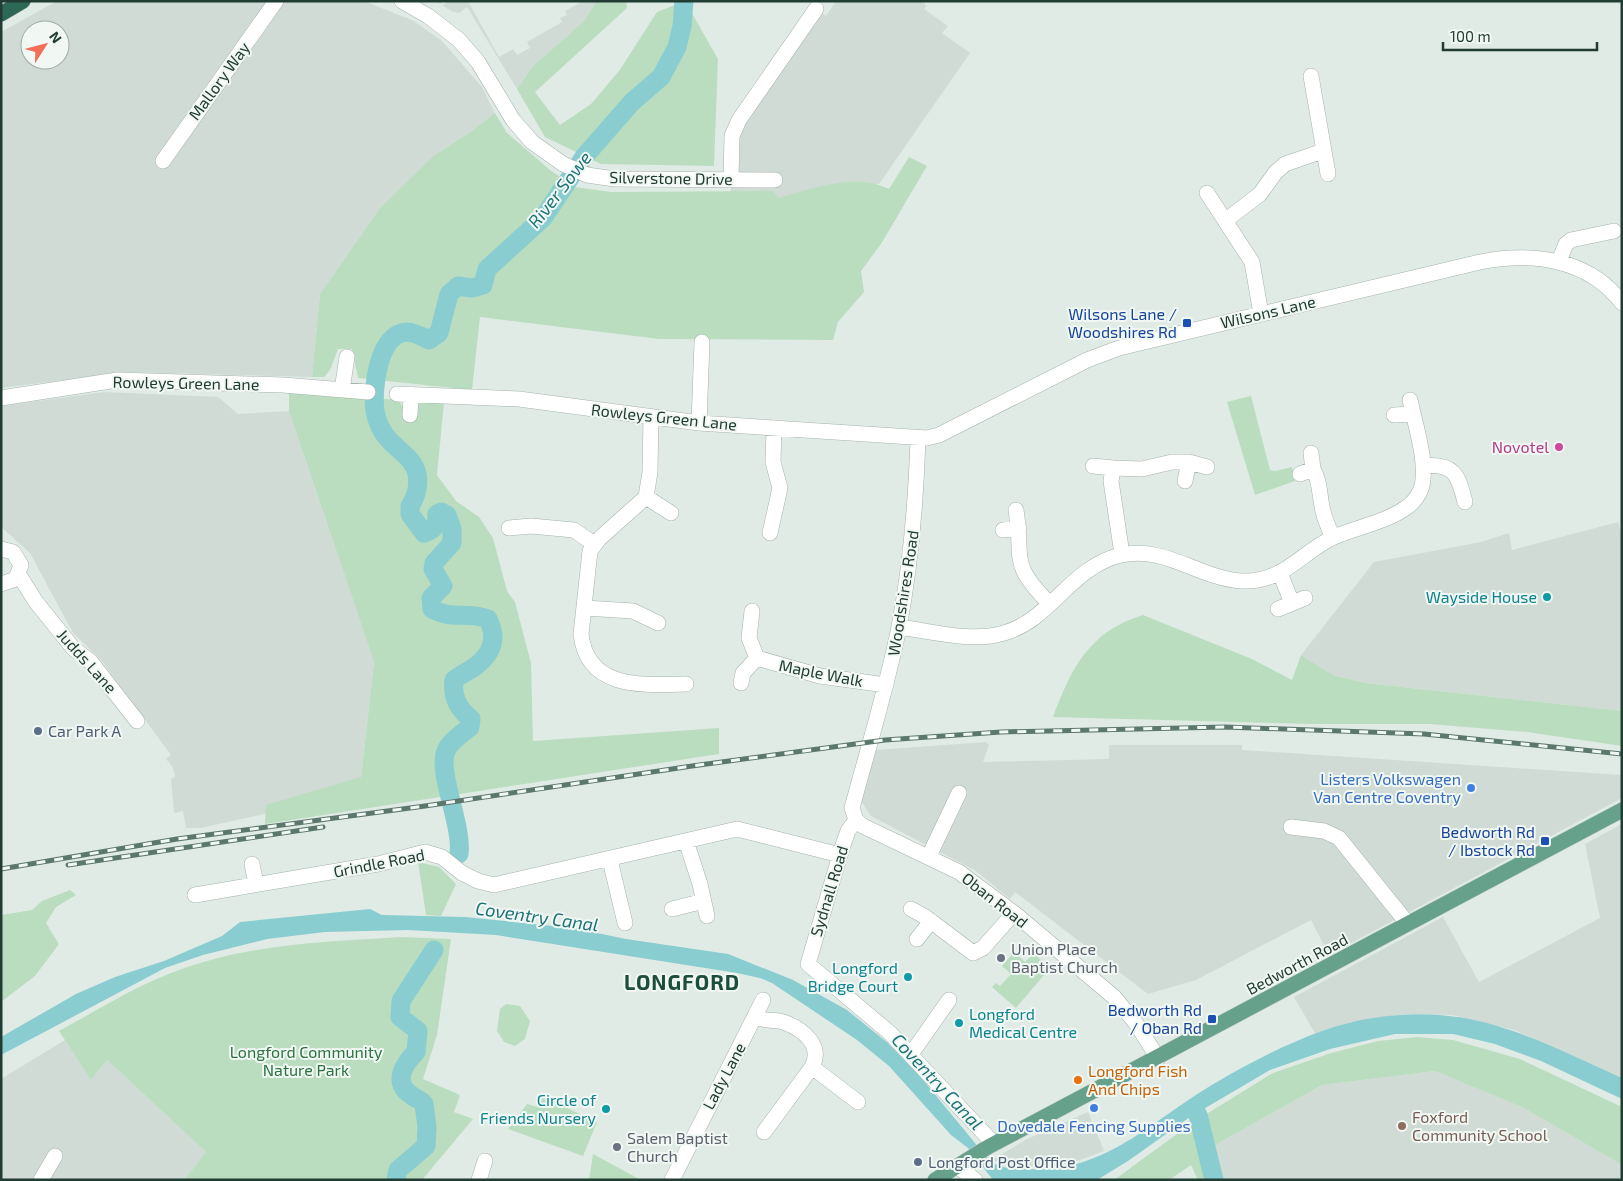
<svg xmlns="http://www.w3.org/2000/svg" width="1623" height="1181" font-family="'Exo 2',sans-serif">
<rect width="100%" height="100%" fill="#e1ebe6"/>
<path fill="#cfdbd4" fill-rule="evenodd" d="M 57,1 L 364,1 L 414,21 L 442,41 L 482,87 L 495,113 L 469,133 L 432,157 L 380,208 L 320,294 L 312,377 L 126,372 L 1,388 L 1,32 ZM 30,30 L 60,30 L 60,60 L 30,60 Z
M 436,1 L 440,1 L 442,5 L 450,1 L 468,1 L 499,57 L 513,49 L 517,55 L 530,48 L 527,42 L 562,22 L 560,18 L 567,15 L 565,11 L 583,1 L 597,1 L 583,22 L 533,66 L 517,89 L 467,7 L 459,13 L 451,11 Z
M 836,1 L 923,1 L 926,6 L 924,9 L 948,26 L 942,33 L 970,53 L 879,184 L 826,185 L 777,199 L 773,191 L 731,192 L 732,136 L 816,9 L 826,16 Z
M 104,392 L 218,397 L 238,414 L 289,411 L 374,662 L 359,793 L 201,828 L 186,828 L 183,811 L 174,813 L 171,779 L 175,776 L 172,766 L 166,759 L 171,755 L 101,660 L 73,633 L 30,553 L 1,527 L 1,406 Z
M 1618,522 L 1622,535 L 1622,711 L 1365,683 L 1333,675 L 1301,655 L 1374,562 L 1481,542 L 1509,533 L 1512,550 Z
M 986,742 L 989,745 L 983,762 L 1109,759 L 1109,745 L 1242,745 L 1242,750 L 1622,775 L 1622,798 L 1329,955 L 1311,920 L 1196,980 L 1148,994 L 1015,892 L 1010,899 L 976,871 L 871,816 L 861,801 L 875,750 Z
M 1622,824 L 1622,1078 L 1514,1030 L 1452,1015 L 1409,1014 L 1373,1018 L 1316,1035 L 1294,997 L 1443,917 L 1479,982 L 1600,918 L 1585,844 Z
M 65,1040 L 91,1080 L 107,1060 L 206,1152 L 184,1180 L 1,1180 L 1,1079 Z
M 1435,1071 L 1524,1108 L 1622,1165 L 1622,1180 L 1220,1180 L 1212,1154 L 1217,1144 L 1322,1085 Z
M 1088,1112 L 1104,1151 L 1072,1163 L 1053,1166 L 1007,1166 L 992,1160 L 1027,1139 Z"/>
<path fill="#baddbf" d="M 597,1 L 626,1 L 627,8 L 535,92 L 560,125 L 591,104 L 619,71 L 657,12 L 685,1 L 718,59 L 714,166 L 601,164 L 545,137 L 517,89 L 533,66 L 583,22 Z
M 495,113 L 507,133 L 550,170 L 575,187 L 611,192 L 773,191 L 778,198 C 811,189 856,172 889,189 L 909,157 L 927,166 L 881,244 L 861,271 L 864,292 L 838,322 L 833,340 L 659,339 L 480,317 L 472,390 L 358,378 L 352,349 L 338,349 L 330,370 L 324,377 L 312,377 L 320,294 L 380,208 L 432,157 L 469,133 Z
M 289,391 L 398,400 L 404,408 L 421,402 L 444,402 L 437,475 L 456,501 L 479,517 L 493,538 L 507,591 L 515,602 L 531,663 L 533,741 L 719,728 L 719,754 L 265,824 L 266,805 L 361,777 L 374,662 L 289,411 Z
M 1251,396 L 1270,470 L 1275,471 L 1292,467 L 1295,481 L 1255,495 L 1227,402 Z
M 1143,615 L 1252,659 L 1292,680 L 1301,655 L 1333,675 L 1365,683 L 1622,711 L 1622,746 L 1527,732 L 1430,724 L 1311,724 L 1053,717 C 1071,669 1089,631 1143,615 Z
M 418,862 L 439,867 L 456,884 L 441,916 L 426,915 Z
M 70,890 L 76,895 L 56,907 L 46,923 L 59,944 L 35,976 L 1,1002 L 1,915 L 32,910 L 42,901 Z
M 400,937 L 451,939 L 437,1035 L 423,1079 L 460,1095 L 454,1112 L 473,1119 L 422,1180 L 184,1180 L 206,1152 L 107,1060 L 91,1080 L 59,1031 C 96,1011 132,988 171,973 C 245,944 322,942 400,937 Z
M 1031,951 L 1050,968 L 1016,1008 L 992,987 L 996,983 L 1000,986 L 1011,974 L 1002,966 L 1014,952 L 1025,962 L 1032,955 Z
M 506,1004 L 520,1006 L 530,1021 L 525,1039 L 515,1046 L 504,1042 L 497,1031 L 500,1009 Z
M 1417,1037 L 1453,1040 L 1520,1059 L 1622,1107 L 1622,1165 L 1524,1108 L 1435,1071 L 1322,1085 L 1217,1144 L 1212,1154 L 1220,1180 L 1198,1180 L 1191,1165 L 1169,1180 L 1114,1180 L 1192,1123 L 1273,1073 L 1331,1053 L 1378,1041 Z
M 543,1097 L 597,1122 L 583,1156 L 508,1129 L 527,1104 L 538,1107 Z
M 593,1154 L 641,1180 L 589,1180 Z"/>
<path fill="#89cdd0" d="M 370,909 L 382,915 L 465,917 L 573,928 L 626,939 L 728,954 L 793,980 L 847,1010 L 888,1043 L 919,1075 L 989,1160 C 1001,1169 1014,1169 1029,1169 C 1107,1173 1154,1118 1217,1082 C 1264,1055 1319,1026 1373,1018 C 1473,1002 1534,1039 1622,1078 L 1622,1099 L 1541,1061 L 1495,1044 L 1453,1034 L 1395,1034 L 1330,1049 L 1270,1070 L 1190,1117 L 1128,1161 L 1097,1180 L 993,1180 L 968,1148 L 951,1135 L 889,1066 L 857,1040 L 772,983 L 760,978 L 737,973 L 496,935 L 408,930 L 325,932 L 267,939 L 203,955 L 165,968 L 1,1055 L 1,1037 L 76,994 L 115,977 L 164,961 L 222,936 L 240,922 Z"/>
<g fill="none" stroke-linecap="round" stroke-linejoin="round">
<path stroke="#89cdd0" stroke-width="19" d="M 459,854 C 463,826 437,772 446,751 C 450,741 462,734 470,727 L 471,719 C 458,709 452,696 454,680 C 461,674 470,671 477,665 C 493,652 497,637 488,619 C 470,611 450,620 432,609 L 431,598 L 443,586 L 433,569 L 434,563 L 452,543 L 452,529 L 447,515 L 441,512 L 437,514 C 437,525 435,530 424,533 L 410,514 L 410,506 C 416,497 419,485 417,474 C 414,456 391,447 383,432 C 380,427 376,417 375,411 C 372,389 378,333 407,332 C 414,332 423,337 429,340 L 439,333 L 449,294 L 458,286 L 472,288 L 483,285 L 487,269 L 543,218 L 584,157 L 632,102 L 661,77 L 677,47 L 682,26 L 684,1
M 1198,1115 L 1214,1180
M 396,1180 L 398,1170 L 426,1146 L 427,1127 L 424,1104 C 420,1099 416,1099 411,1095 C 392,1082 404,1064 416,1052 L 418,1031 L 400,1017 L 401,1001 L 434,950"/>
<g stroke="#a4b3ac" stroke-width="16">
<path id="minor" d="M 402,1 L 428,16 L 459,40 L 478,62 L 513,120 L 532,142 L 563,164 L 587,175 L 615,179 L 775,180
M 1311,76 L 1328,174
M 163,161 L 276,1
M 731,180 L 732,136 L 739,120 L 816,9
M 1207,193 L 1252,262 L 1261,314
M 1225,221 L 1260,194 L 1275,173 L 1285,164 L 1323,151
M 1559,261 L 1566,244 L 1571,240 L 1614,231
M 342,390 L 347,357
M 397,394 L 519,399 L 699,423 L 927,438 L 939,435 L 1087,360 L 1119,348 L 1480,262 C 1531,252 1588,258 1622,303
M 1,398 L 117,380 L 283,385 L 368,392
M 410,415 L 411,394
M 1394,415 L 1413,414
M 651,418 L 650,472 L 646,497 L 599,539 L 590,551 L 581,634 C 587,690 643,685 686,684
M 699,423 L 702,342
M 918,438 C 916,502 911,564 899,627 C 887,688 868,748 852,808 L 856,820 L 863,826 L 959,872 L 1014,913 L 1114,997 L 1135,1022 L 1158,1058
M 1311,453 L 1313,469
M 1093,466 L 1113,468
M 1423,466 C 1455,463 1458,475 1465,502
M 1300,474 L 1313,469 C 1321,483 1319,496 1323,511 C 1325,520 1329,529 1333,537
M 1185,481 L 1189,462
M 646,497 L 671,513
M 1016,510 C 1024,560 1008,562 1050,604
M 509,528 L 531,526 L 574,530 L 594,544
M 1003,530 L 1019,528
M 770,533 L 780,488 L 773,462 L 774,428
M 1,549 L 13,552 L 21,565 L 16,579 L 1,584
M 1122,554 L 1111,481 L 1113,468 L 1142,469 L 1172,462 L 1189,462 L 1207,467
M 1280,573 L 1292,603
M 19,575 L 36,602 L 73,648 L 91,662 L 137,721
M 585,608 L 633,611 L 658,623
M 1278,609 L 1305,598
M 752,611 L 749,638 L 757,658 L 820,676 L 886,685
M 899,627 C 931,631 971,643 1004,633 C 1051,620 1070,567 1121,555 C 1164,545 1199,578 1241,581 C 1284,583 1301,552 1334,537 C 1357,527 1387,522 1407,507 C 1413,503 1418,496 1421,489 C 1429,466 1415,424 1410,400
M 741,683 L 743,673 L 757,658
M 856,820 L 848,831 L 843,845 L 808,964 L 890,1033 L 994,1144
M 1291,827 L 1324,831 L 1339,838 L 1408,924
M 686,841 L 700,884 L 707,916
M 929,856 L 959,793
M 610,860 L 625,923
M 252,864 L 256,884
M 195,895 L 378,864 L 425,852 L 442,857 L 462,873 L 478,881 L 494,885 L 737,829 L 840,855
M 672,909 L 704,901
M 911,909 L 924,916 L 973,953 L 983,948 L 1014,913
M 917,939 L 931,921
M 756,1017 C 770,1023 776,1018 786,1023 C 804,1030 823,1046 812,1067 L 764,1132
M 911,1054 L 949,1000
M 812,1067 L 858,1102
M 957,1166 L 975,1180
M 41,1180 L 55,1156
M 479,1180 L 485,1161
M 672,1180 L 763,1000"/>
</g>
<g stroke="#c1c8c6" stroke-width="16">
<path id="major" d="M 935,1180 L 988,1147 L 1622,810"/>
</g>
<g stroke="#c1c8c6" stroke-width="16">
<path id="highway" d="M 1,14 L 23,1"/>
</g>
<use href="#minor" stroke="#fff" stroke-width="15"/>
<use href="#major" stroke="#66a18b" stroke-width="15"/>
<use href="#highway" stroke="#2d6856" stroke-width="15"/>
<g stroke="#5c786d" stroke-width="5">
<path id="rail" d="M 68,865 L 323,827
M 1,869 L 177,839 L 425,806 L 692,766 L 885,740 L 1001,732 L 1225,727 L 1424,734 L 1622,754"/>
</g>
<use href="#rail" stroke="#f1f8f4" stroke-width="3" stroke-dasharray="9" stroke-linecap="butt"/>
</g>
<g fill="#1a4fb4" stroke="#f1f8f4" stroke-width="2">
<rect x="1182" y="318" width="10" height="10" rx="2.5"/>
<rect x="1540" y="836" width="10" height="10" rx="2.5"/>
<rect x="1207" y="1014" width="10" height="10" rx="2.5"/>
</g>
<circle fill="#d1479c" stroke="#f1f8f4" stroke-width="2" cx="1559" cy="447" r="5"/>
<g fill="#0f9aa8" stroke="#f1f8f4" stroke-width="2">
<circle cx="1547" cy="597" r="5"/>
<circle cx="908" cy="977" r="5"/>
<circle cx="959" cy="1023" r="5"/>
<circle cx="606" cy="1109" r="5"/>
</g>
<g fill="#5c6f8a" stroke="#f1f8f4" stroke-width="2">
<circle cx="38" cy="731" r="5"/>
<circle cx="918" cy="1162" r="5"/>
</g>
<g fill="#3f7fe0" stroke="#f1f8f4" stroke-width="2">
<circle cx="1471" cy="788" r="5"/>
<circle cx="1094" cy="1108" r="5"/>
</g>
<g fill="#6b7280" stroke="#f1f8f4" stroke-width="2">
<circle cx="1001" cy="958" r="5"/>
<circle cx="617" cy="1147" r="5"/>
</g>
<circle fill="#e8710a" stroke="#f1f8f4" stroke-width="2" cx="1078" cy="1080" r="5"/>
<circle fill="#8d6e63" stroke="#f1f8f4" stroke-width="2" cx="1402" cy="1126" r="5"/>
<g text-anchor="middle" stroke-width="4" stroke-linejoin="round" paint-order="stroke">
<g font-size="16" fill="#213c32" stroke="#f1f8f4">
<text transform="translate(219 81) rotate(-54)" y="6">Mallory Way</text>
<text transform="translate(671 178) rotate(1)" y="6">Silverstone Drive</text>
<text transform="translate(1268 312) rotate(-13)" y="6">Wilsons Lane</text>
<text transform="translate(186 383) rotate(1)" y="6">Rowleys Green Lane</text>
<text transform="translate(664 417) rotate(6)" y="6">Rowleys Green Lane</text>
<text transform="translate(903 593) rotate(-81)" y="6">Woodshires Road</text>
<text transform="translate(87 661) rotate(48)" y="6">Judds Lane</text>
<text transform="translate(821 673) rotate(11)" y="6">Maple Walk</text>
<text transform="translate(379 863) rotate(-11)" y="6">Grindle Road</text>
<text transform="translate(829 891) rotate(-73)" y="6">Sydnall Road</text>
<text transform="translate(995 900) rotate(38)" y="6">Oban Road</text>
<text transform="translate(1297 964) rotate(-28)" y="6">Bedworth Road</text>
<text transform="translate(724 1076) rotate(-62)" y="6">Lady Lane</text>
</g>
<g font-size="16" fill="#164399" stroke="#f1f8f4" text-anchor="end">
<text x="1177" y="320">Wilsons Lane /<tspan x="1177" dy="18">Woodshires Rd</tspan></text>
<text x="1535" y="838">Bedworth Rd<tspan x="1535" dy="18">/ Ibstock Rd</tspan></text>
<text x="1202" y="1016">Bedworth Rd<tspan x="1202" dy="18">/ Oban Rd</tspan></text>
</g>
<g font-size="16" fill="#b23c85" stroke="#f1f8f4" text-anchor="end">
<text x="1549" y="453">Novotel</text>
</g>
<g font-size="16" fill="#0d838f" stroke="#f1f8f4" text-anchor="end">
<text x="1537" y="603">Wayside House</text>
<text x="898" y="974">Longford<tspan x="898" dy="18">Bridge Court</tspan></text>
<text x="969" y="1020" text-anchor="start">Longford<tspan x="969" dy="18">Medical Centre</tspan></text>
<text x="596" y="1106">Circle of<tspan x="596" dy="18">Friends Nursery</tspan></text>
</g>
<g font-size="16" fill="#4e5e75" stroke="#f1f8f4" text-anchor="start">
<text x="48" y="737">Car Park A</text>
<text x="928" y="1168">Longford Post Office</text>
</g>
<g font-size="16" fill="#366cbe" stroke="#f1f8f4" text-anchor="end">
<text x="1461" y="785">Listers Volkswagen<tspan x="1461" dy="18">Van Centre Coventry</tspan></text>
<text x="1094" y="1132" text-anchor="middle">Dovedale Fencing Supplies</text>
</g>
<g font-size="16" fill="#5b616d" stroke="#f1f8f4" text-anchor="start">
<text x="1011" y="955">Union Place<tspan x="1011" dy="18">Baptist Church</tspan></text>
<text x="627" y="1144">Salem Baptist<tspan x="627" dy="18">Church</tspan></text>
</g>
<g font-size="16" fill="#2c7240" stroke="#f1f8f4">
<text x="306" y="1058">Longford Community<tspan x="306" dy="18">Nature Park</tspan></text>
</g>
<g font-size="16" fill="#c56008" stroke="#f1f8f4" text-anchor="start">
<text x="1088" y="1077">Longford Fish<tspan x="1088" dy="18">And Chips</tspan></text>
</g>
<g font-size="16" fill="#785e54" stroke="#f1f8f4" text-anchor="start">
<text x="1412" y="1123">Foxford<tspan x="1412" dy="18">Community School</tspan></text>
</g>
<g font-size="18" font-style="italic" fill="#1c7277" stroke="#f1f8f4">
<text transform="translate(560 190) rotate(-52)" y="6">River Sowe</text>
<text transform="translate(537 917) rotate(8)" y="6">Coventry Canal</text>
<text transform="translate(937 1082) rotate(47)" y="6">Coventry Canal</text>
</g>
<g font-size="21" font-weight="bold" letter-spacing="1" fill="#1d4e3d" stroke="#f1f8f4">
<text x="682" y="990">LONGFORD</text>
</g>
</g>
<rect width="1623" height="1181" fill="none" stroke="#213c32" stroke-width="5"/>
<g transform="translate(45 45) rotate(54)"><circle r="24" fill="#f1f8f4" stroke="#9eada6"/>
<path d="M0-4L9 19L0 12L-9 19Z" fill="#f16f59"/>
<text y="-8" font-size="14" font-weight="bold" text-anchor="middle" fill="#213c32">N</text>
</g>
<path d="M1443 42v8h154v-8" fill="none" stroke="#213c32" stroke-width="2.5"/>
<text x="1450" y="42" font-size="15" fill="#213c32" stroke="#f1f8f4" stroke-width="4" paint-order="stroke">100 m</text>
</svg>
